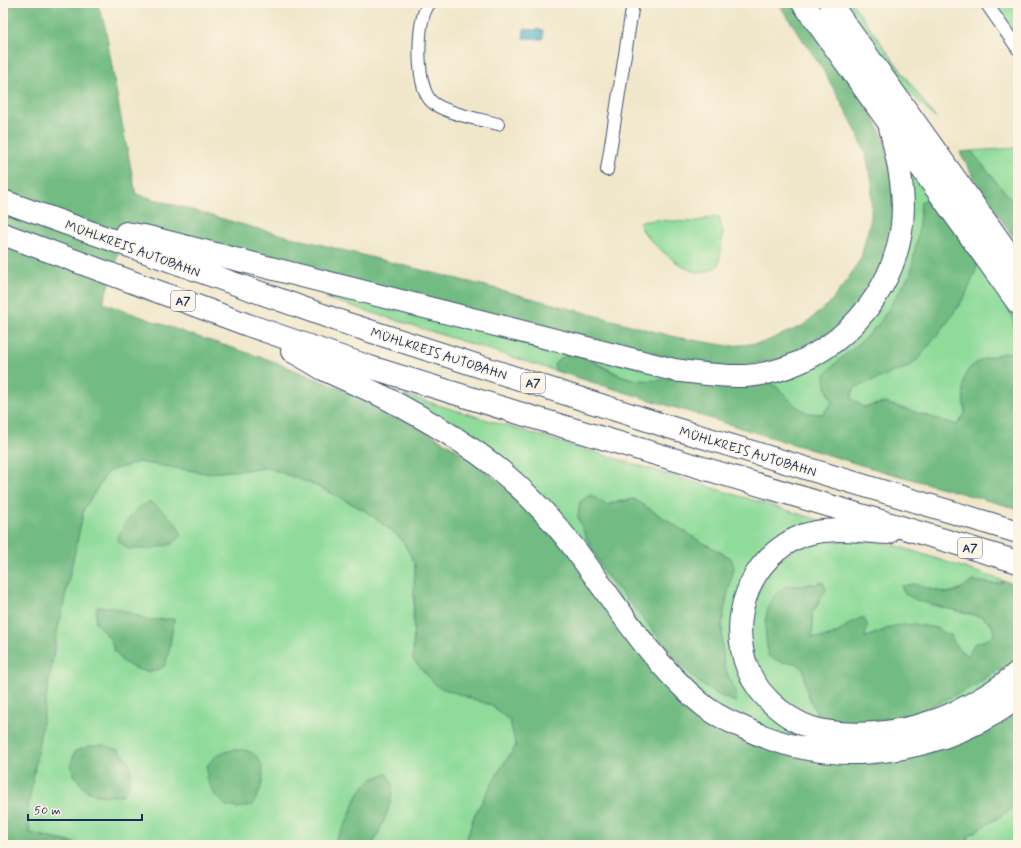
<svg xmlns="http://www.w3.org/2000/svg" width="1021" height="848" font-family="Mynerve,sans-serif">
<rect width="100%" height="100%" fill="#fcf5e5"/>
<filter id="ink" filterUnits="userSpaceOnUse"><feTurbulence type="fractalNoise" baseFrequency=".025" numOctaves="2"/><feDisplacementMap in="SourceGraphic" scale="8" xChannelSelector="R" yChannelSelector="G"/><feConvolveMatrix kernelMatrix="1 2 1 2 8 2 1 2 1" color-interpolation-filters="sRGB"/></filter>
<filter id="wash" filterUnits="userSpaceOnUse"><feTurbulence type="fractalNoise" baseFrequency=".012" numOctaves="4" result="noise"/><feDisplacementMap in="SourceGraphic" scale="16" xChannelSelector="R" yChannelSelector="G"/><feGaussianBlur stdDeviation="0.9" result="paint"/><feColorMatrix in="noise" values="0 0 0 0 0 0 0 0 0 0 0 0 0 0 0 0 0 1.4 0 .05"/><feComposite in="paint" operator="in"/></filter>
<g filter="url(#wash)">
<rect width="100%" height="100%" fill="#f0e7ca"/>
<path fill="#8edb9a" stroke="#54857c" fill-rule="evenodd" d="M 845,3 L 852,3 L 936,119 L 904,87 Z
M 993,3 L 1018,3 L 1018,37 L 1002,18 Z
M 1018,148 L 1018,208 L 971,151 Z
M 901,150 L 932,197 L 921,202 L 918,234 L 911,273 L 881,321 L 863,340 L 826,387 L 832,402 L 823,414 L 808,413 L 795,406 L 778,388 L 766,380 L 834,351 Z
M 713,216 L 719,217 L 723,233 L 719,265 C 712,270 705,274 696,272 C 682,270 651,243 643,231 C 641,228 641,225 639,222 C 644,222 650,220 655,220 C 675,220 694,226 713,216 Z
M 979,259 L 1004,294 L 1018,338 L 1018,360 L 1013,352 L 997,354 L 964,395 L 965,414 L 957,425 L 885,403 L 863,407 L 851,398 L 854,388 L 910,366 L 919,358 L 949,320 L 965,296 Z
M 328,291 L 677,377 L 663,381 L 642,381 L 620,375 L 587,358 L 554,365 L 556,371 L 326,298 Z
M 1018,363 L 1018,391 L 1016,392 L 1007,387 L 1016,374 Z
M 405,395 L 829,523 C 806,528 784,535 767,552 C 756,562 747,575 742,589 C 719,646 743,705 798,730 C 810,735 826,741 839,742 C 863,744 890,740 914,734 C 951,723 989,707 1018,681 L 1018,690 C 987,716 947,734 907,742 C 897,744 887,744 877,746 C 816,753 751,735 703,697 C 686,684 670,667 657,651 C 649,641 642,630 634,619 C 603,576 574,529 535,491 C 497,454 449,426 403,399 ZM 590,495 L 606,505 L 620,501 L 634,499 L 698,540 L 731,558 L 734,568 L 725,605 L 722,626 L 722,645 L 724,665 L 730,681 L 736,691 L 736,702 L 720,696 L 699,682 L 678,662 L 664,643 L 604,572 L 583,530 L 578,517 L 580,502 Z
M 139,462 L 206,473 L 269,468 L 315,485 L 364,510 L 401,538 L 415,564 L 413,620 L 466,697 L 491,705 L 510,721 L 516,746 L 499,771 L 474,816 L 465,845 L 372,845 L 379,833 L 387,774 C 357,780 356,804 344,827 C 340,833 336,839 332,845 L 82,845 L 30,833 L 27,810 L 56,638 L 84,509 L 108,471 ZM 150,502 L 171,519 L 172,544 ZM 132,614 L 149,620 L 174,619 L 168,656 L 114,651 L 111,640 ZM 75,751 L 97,795 L 85,790 L 75,776 L 71,764 Z
M 805,541 L 877,541 L 898,546 L 1004,581 C 996,586 990,582 982,582 C 970,583 958,591 946,593 L 936,606 L 982,617 L 992,625 L 994,634 L 986,640 L 974,644 L 968,656 L 957,648 L 951,636 L 894,626 L 864,638 L 867,624 L 850,623 C 835,635 832,638 812,637 L 813,622 L 812,614 L 819,603 L 812,583 L 802,586 L 788,586 L 796,663 L 804,669 L 805,683 L 843,722 L 877,720 L 914,714 L 942,701 L 975,685 L 997,670 L 1014,669 L 966,701 L 875,728 L 805,720 L 756,673 L 746,619 L 766,571 Z
M 1018,805 L 1018,845 L 967,845 L 968,836 Z"/>
<path fill="#72bb82" stroke="#467570" d="M 3,3 L 97,3 L 105,26 L 120,113 L 136,194 L 251,227 L 497,289 L 675,337 L 729,346 L 762,343 L 802,326 L 829,304 L 848,279 L 861,258 L 871,218 L 872,183 L 866,154 L 854,126 L 825,73 L 778,3 L 796,3 L 869,109 L 884,139 L 895,186 L 892,242 L 873,287 L 838,330 L 787,358 L 739,367 L 705,366 L 468,310 L 128,222 L 103,303 L 189,334 L 270,360 L 339,388 L 397,415 L 453,447 L 501,483 L 539,520 L 743,738 L 968,738 L 1004,721 L 1018,711 L 1018,805 L 968,836 L 967,845 L 465,845 L 474,816 L 499,771 L 516,746 L 510,721 L 491,705 L 438,687 L 413,660 L 415,564 L 401,538 L 364,510 L 315,485 L 269,468 L 206,473 L 139,462 L 108,471 L 84,509 L 56,638 L 28,810 L 30,833 L 82,845 L 3,845 Z
M 971,151 L 1018,208 L 1018,244 L 982,192 L 960,152 Z
M 932,197 L 979,259 L 974,276 L 965,296 L 949,320 L 919,358 L 910,366 L 854,388 L 851,398 L 863,407 L 885,403 L 957,425 L 965,414 C 964,402 962,388 965,376 C 970,360 998,354 1013,352 C 1021,368 1016,374 1008,387 L 1016,392 L 1018,391 L 1018,509 L 861,465 L 556,371 L 554,365 C 570,341 600,368 619,375 C 638,382 658,382 677,377 L 766,380 L 778,388 L 796,406 L 808,413 L 823,414 L 832,402 L 826,387 L 825,374 L 840,359 L 863,340 L 881,321 L 911,273 L 918,234 L 921,202 Z
M 1004,294 L 1018,314 L 1018,338 Z
M 590,495 L 606,505 L 634,499 L 698,540 L 731,558 L 734,568 L 725,605 L 722,626 L 722,645 L 724,665 L 730,681 L 736,691 L 736,702 L 720,696 L 699,682 L 678,662 L 664,643 L 604,572 L 583,530 L 578,517 L 580,502 Z
M 151,502 C 162,511 179,520 181,536 L 172,544 L 150,549 L 129,549 L 117,540 C 124,525 134,506 151,502 Z
M 974,581 C 983,582 995,587 1004,581 L 1018,585 L 1018,665 L 1014,669 L 997,670 L 975,685 L 942,701 L 914,714 L 877,720 L 843,722 L 817,714 C 808,697 805,689 804,669 L 796,663 L 781,662 L 768,656 C 765,633 760,598 786,587 C 791,585 797,587 802,586 C 809,585 816,583 823,582 L 826,589 L 812,614 L 813,622 L 812,637 L 826,638 L 837,633 L 850,623 L 863,617 L 867,624 L 865,638 L 894,626 L 915,624 L 936,628 L 951,636 L 957,648 L 968,656 L 974,644 L 986,640 L 994,634 L 992,625 L 982,617 L 918,601 L 905,594 L 901,586 L 914,584 L 946,593 L 955,592 Z
M 97,607 L 113,607 L 149,620 L 174,619 L 168,656 L 164,667 L 152,672 L 139,670 L 123,662 L 114,651 L 111,640 L 95,622 Z
M 102,745 L 119,750 L 129,761 L 131,773 L 130,785 L 122,795 C 103,797 91,797 79,781 C 75,777 71,769 71,764 C 72,760 74,755 75,751 L 90,746 Z
M 233,750 L 245,750 L 253,753 C 256,756 259,760 261,763 C 266,779 260,793 252,805 L 237,808 L 226,806 L 214,794 L 207,779 L 207,765 L 218,754 Z
M 387,774 C 389,777 391,779 392,782 C 396,798 380,831 372,845 L 332,845 C 336,839 341,833 344,827 C 356,804 357,780 387,774 Z"/>
<path fill="#47b1c5" stroke="#317092" d="M 524,29 L 543,30 L 543,39 L 523,38 Z"/>
</g>
<g filter="url(#ink)">
<g fill="none" stroke-linecap="round" stroke-linejoin="round">
<g stroke="#3b4b6e" stroke-width="14">
<path id="street" d="M 430,3 C 428,5 426,8 425,11 C 417,29 416,88 432,102 C 444,113 482,120 498,124
M 986,3 L 1018,49
M 607,170 L 633,3"/>
</g>
<g stroke="#3b4b6e" stroke-width="24">
<path id="highway" d="M 803,3 L 1018,303
M 830,3 L 1018,267
M 3,201 L 348,324 L 669,427 L 1018,532
M 126,233 L 144,236 L 674,370 C 698,373 722,377 746,376 C 823,370 889,307 901,232 C 907,196 898,161 890,127
M 3,234 L 248,325 L 370,367 L 522,414 L 1018,562
M 292,351 C 303,357 313,363 323,369 C 343,379 364,387 384,397 C 424,418 466,442 501,471 C 528,494 553,520 575,549 C 614,601 648,658 698,701 C 710,712 726,720 740,726 C 778,745 818,754 861,753 C 919,750 971,732 1018,698
M 888,533 C 860,532 831,526 804,535 C 777,545 756,567 747,593 C 737,619 738,644 748,670 C 760,699 793,726 825,731 C 865,738 912,731 949,715 C 974,704 998,690 1018,672"/>
</g>
<use href="#street" stroke="#fff" stroke-width="12"/>
<use href="#highway" stroke="#fff" stroke-width="22"/>
</g>
</g>
<g text-anchor="middle" stroke-width="3" stroke-linejoin="round" paint-order="stroke">
<g fill="#fcf5e5" stroke="#5e6a86" stroke-width="1">
<rect x="171" y="291" width="24" height="20" rx="3"/>
<rect x="521" y="373" width="24" height="20" rx="3"/>
<rect x="958" y="538" width="24" height="20" rx="3"/>
</g>
<g font-size="12" font-weight="bold" fill="#1b2f5e">
<text x="183" y="305">A7</text>
<text x="533" y="387">A7</text>
<text x="970" y="552">A7</text>
</g>
<g font-size="13" fill="#1b2f5e" stroke="#fcf5e5">
<text transform="translate(133 248) rotate(20)" y="5">MÜHLKREIS AUTOBAHN</text>
<text transform="translate(439 353) rotate(18)" y="5">MÜHLKREIS AUTOBAHN</text>
<text transform="translate(748 451) rotate(17)" y="5">MÜHLKREIS AUTOBAHN</text>
</g>
</g>
<rect width="1021" height="848" fill="none" stroke="#fcf5e5" stroke-width="16"/>
<path d="M28 814v6h114v-6" fill="none" stroke="#1b2f5e" stroke-width="2"/>
<text x="34" y="814" font-size="12" fill="#1b2f5e" stroke="#fcf5e5" stroke-width="3" paint-order="stroke">50 m</text>
</svg>
